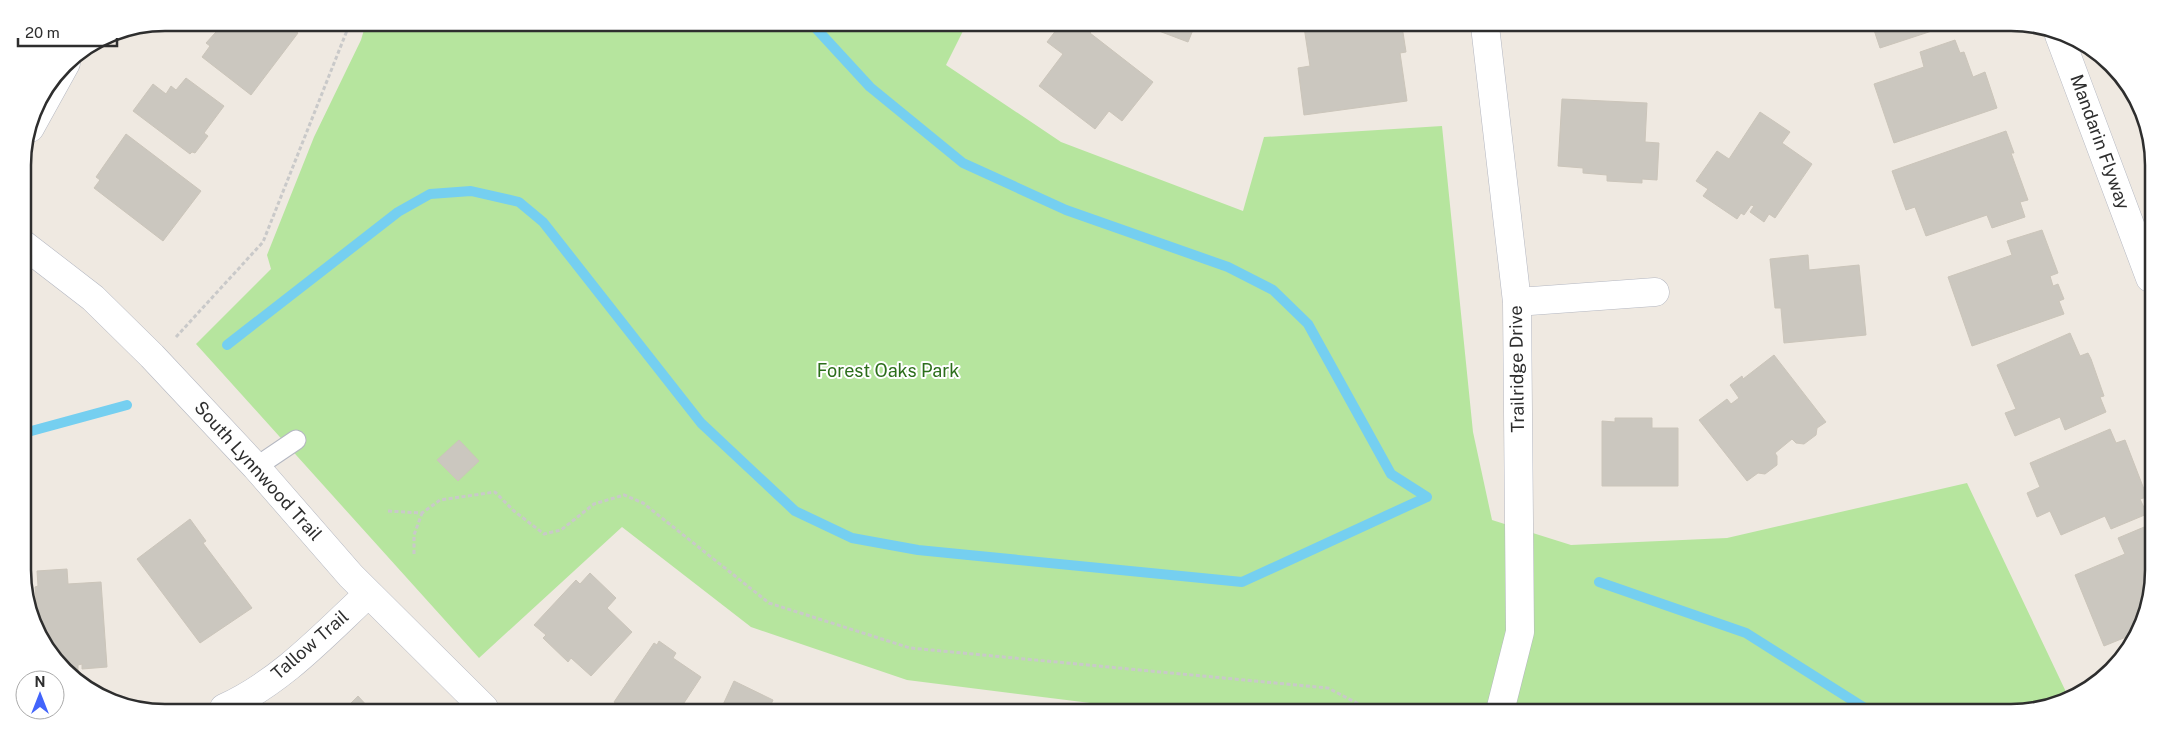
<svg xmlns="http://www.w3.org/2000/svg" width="2176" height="735" font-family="'Public Sans',sans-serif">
<rect width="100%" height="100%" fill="#efe9e1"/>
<path fill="#b6e59e" d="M 366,23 L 966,25 L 946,65 L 1061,142 L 1243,211 L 1264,137 L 1442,126 L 1473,432 L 1492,520 L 1571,545 L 1727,538 L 1967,483 L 2067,694 L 2019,712 L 1147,710 L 907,680 L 751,627 L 622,527 L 479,658 L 196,344 L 271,269 L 267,255 L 314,137 L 361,40 Z"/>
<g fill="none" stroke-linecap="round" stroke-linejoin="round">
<path stroke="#75cff0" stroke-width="10" d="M 812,24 L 870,87 L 963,163 L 1066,210 L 1228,267 L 1273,290 L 1308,324 L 1391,474 L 1427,497
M 227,345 L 398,212 L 430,194 L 471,191 L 519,202 L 543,222 L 701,423 L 795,511 L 852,538 L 918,550 L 1242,582 L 1427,497
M 24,433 L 127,405
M 1599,582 L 1746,633 L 1871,712"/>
</g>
<path fill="#cbc7bf" stroke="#cbc5ba" d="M 224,23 L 284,23 L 298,33 L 251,95 L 202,57 L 210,46 L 206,43 Z
M 1060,25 L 1089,25 L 1094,28 L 1090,33 L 1153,82 L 1122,121 L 1109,111 L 1095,129 L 1039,86 L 1063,54 L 1047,42 Z
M 1143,25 L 1195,25 L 1188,42 Z
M 1317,26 L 1402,26 L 1406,52 L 1400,53 L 1407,101 L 1304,115 L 1298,68 L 1310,66 L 1304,27 Z
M 1567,26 L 1603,26 L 1568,29 Z
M 1873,27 L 1944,27 L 1880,48 Z
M 1955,40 L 1960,53 L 1964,52 L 1973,77 L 1985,72 L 1997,108 L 1894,143 L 1874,84 L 1924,67 L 1920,52 Z
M 186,78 L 224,106 L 204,133 L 208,136 L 195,153 L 192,152 L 190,154 L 133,111 L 153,84 L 166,94 L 171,86 L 176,90 Z
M 1562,99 L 1647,103 L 1645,142 L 1659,143 L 1657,180 L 1642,179 L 1642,183 L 1607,181 L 1607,175 L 1583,173 L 1583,168 L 1558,166 Z
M 1760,112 L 1790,132 L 1782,143 L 1812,164 L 1775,218 L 1769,214 L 1764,222 L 1750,212 L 1754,206 L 1751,205 L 1744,215 L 1741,213 L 1737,219 L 1703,196 L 1708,189 L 1696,181 L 1717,151 L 1729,159 Z
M 2006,131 L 2014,153 L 2011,153 L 2028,200 L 2020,202 L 2025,217 L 1992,228 L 1987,215 L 1926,236 L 1915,207 L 1906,210 L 1892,171 Z
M 126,134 L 201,191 L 163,241 L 94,188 L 100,180 L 96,177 Z
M 2042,230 L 2058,273 L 2050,276 L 2053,286 L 2058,284 L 2064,299 L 2059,301 L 2064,314 L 1972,346 L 1948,277 L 2012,255 L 2007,241 Z
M 1808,255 L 1809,270 L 1859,265 L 1866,335 L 1784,343 L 1781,308 L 1775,308 L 1770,259 Z
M 2070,333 L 2080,356 L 2088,353 L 2091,359 L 2104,396 L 2100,397 L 2106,412 L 2065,430 L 2060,417 L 2015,436 L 2005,413 L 2016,409 L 1997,365 Z
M 1774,355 L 1826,422 L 1817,428 L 1816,435 L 1804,444 L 1796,443 L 1792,439 L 1775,453 L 1777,456 L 1777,465 L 1765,474 L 1758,473 L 1747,481 L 1699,420 L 1727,399 L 1731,404 L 1739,398 L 1730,385 L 1742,376 L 1743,379 Z
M 1615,418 L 1652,418 L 1652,428 L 1678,428 L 1678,486 L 1602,486 L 1602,421 L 1615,422 Z
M 2110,429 L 2116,443 L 2125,440 L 2147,497 L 2140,499 L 2147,514 L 2111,529 L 2105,516 L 2061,535 L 2050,511 L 2037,517 L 2027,493 L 2040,487 L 2030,463 Z
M 459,440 L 479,461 L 458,481 L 437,460 Z
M 190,519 L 206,541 L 203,543 L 252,608 L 200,643 L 137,559 Z
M 2149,525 L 2149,607 L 2136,633 L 2104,646 L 2075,575 L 2125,554 L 2118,538 Z
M 67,569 L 68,584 L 101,582 L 107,667 L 82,669 L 82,664 L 78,665 L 78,676 L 58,664 L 38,623 L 35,587 L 38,586 L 37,571 Z
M 590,573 L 616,598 L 607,608 L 632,632 L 591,676 L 571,658 L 568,662 L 543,638 L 546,635 L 534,625 L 576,580 L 580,584 Z
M 659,641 L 676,653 L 673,658 L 701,677 L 680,709 L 625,709 L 614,702 L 654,643 L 657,645 Z
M 734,681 L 773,700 L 769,709 L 721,709 Z
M 358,696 L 369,708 L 346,708 Z"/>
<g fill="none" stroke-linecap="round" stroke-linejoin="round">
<g stroke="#b4b7c1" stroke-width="21">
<path id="lane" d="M 256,467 L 296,440"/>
</g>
<g stroke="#b4b7c1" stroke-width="29">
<path id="street" d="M 1485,26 L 1517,302 L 1520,632 L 1500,711
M 2059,35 L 2150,278
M 30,128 L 66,63
M 1517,302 L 1655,292
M 224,708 C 281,682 323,636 368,594"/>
</g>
<g stroke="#b4b7c1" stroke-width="29">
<path id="secondary" d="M 23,244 L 93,298 L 152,356 L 256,467 L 351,576 L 484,708"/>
</g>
<path stroke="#c9c9c9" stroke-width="3" stroke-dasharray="4 2.5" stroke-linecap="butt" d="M 176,337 L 263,242 L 350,23
M 388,511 L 422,513 L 440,500 L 495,492 L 514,511 L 544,534 L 561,530 L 594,504 L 624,495 L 643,503 L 769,603 L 910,648 L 1328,688 L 1372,711
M 414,554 L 414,535 L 422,513"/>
<use href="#lane" stroke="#fff" stroke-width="19"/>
<use href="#street" stroke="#fff" stroke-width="28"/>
<use href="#secondary" stroke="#fff" stroke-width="28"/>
</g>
<g text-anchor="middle" stroke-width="4" stroke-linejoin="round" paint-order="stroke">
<g font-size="18" fill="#2e2e2e" stroke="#fff">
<text transform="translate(2100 142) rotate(70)" y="6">Mandarin Flyway</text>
<text transform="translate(1517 369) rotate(-91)" y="6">Trailridge Drive</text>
<text transform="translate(258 471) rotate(48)" y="6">South Lynnwood Trail</text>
<text transform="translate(310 645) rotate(-41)" y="6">Tallow Trail</text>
</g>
<g font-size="18" fill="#2c6e1b" stroke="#fff">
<text x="888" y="377">Forest Oaks Park</text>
</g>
</g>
<path d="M0 0H2176V735H0ZM165 31H2011A134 134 0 0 1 2145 165V570A134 134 0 0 1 2011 704H165A134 134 0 0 1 31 570V165A134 134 0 0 1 165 31Z" fill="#fff" fill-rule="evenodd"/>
<path fill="none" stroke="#2e2e2e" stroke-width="2.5" d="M165 31H2011A134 134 0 0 1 2145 165V570A134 134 0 0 1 2011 704H165A134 134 0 0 1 31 570V165A134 134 0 0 1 165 31Z"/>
<g transform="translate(40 695)"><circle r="24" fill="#ffffff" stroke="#ababab"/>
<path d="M0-4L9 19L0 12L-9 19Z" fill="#4264fb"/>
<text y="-8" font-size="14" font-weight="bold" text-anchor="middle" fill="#2e2e2e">N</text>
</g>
<path d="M18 38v8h99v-8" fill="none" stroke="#2e2e2e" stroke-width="2.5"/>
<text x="25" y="38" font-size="15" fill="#2e2e2e" stroke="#ffffff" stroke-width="4" paint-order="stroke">20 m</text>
</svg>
